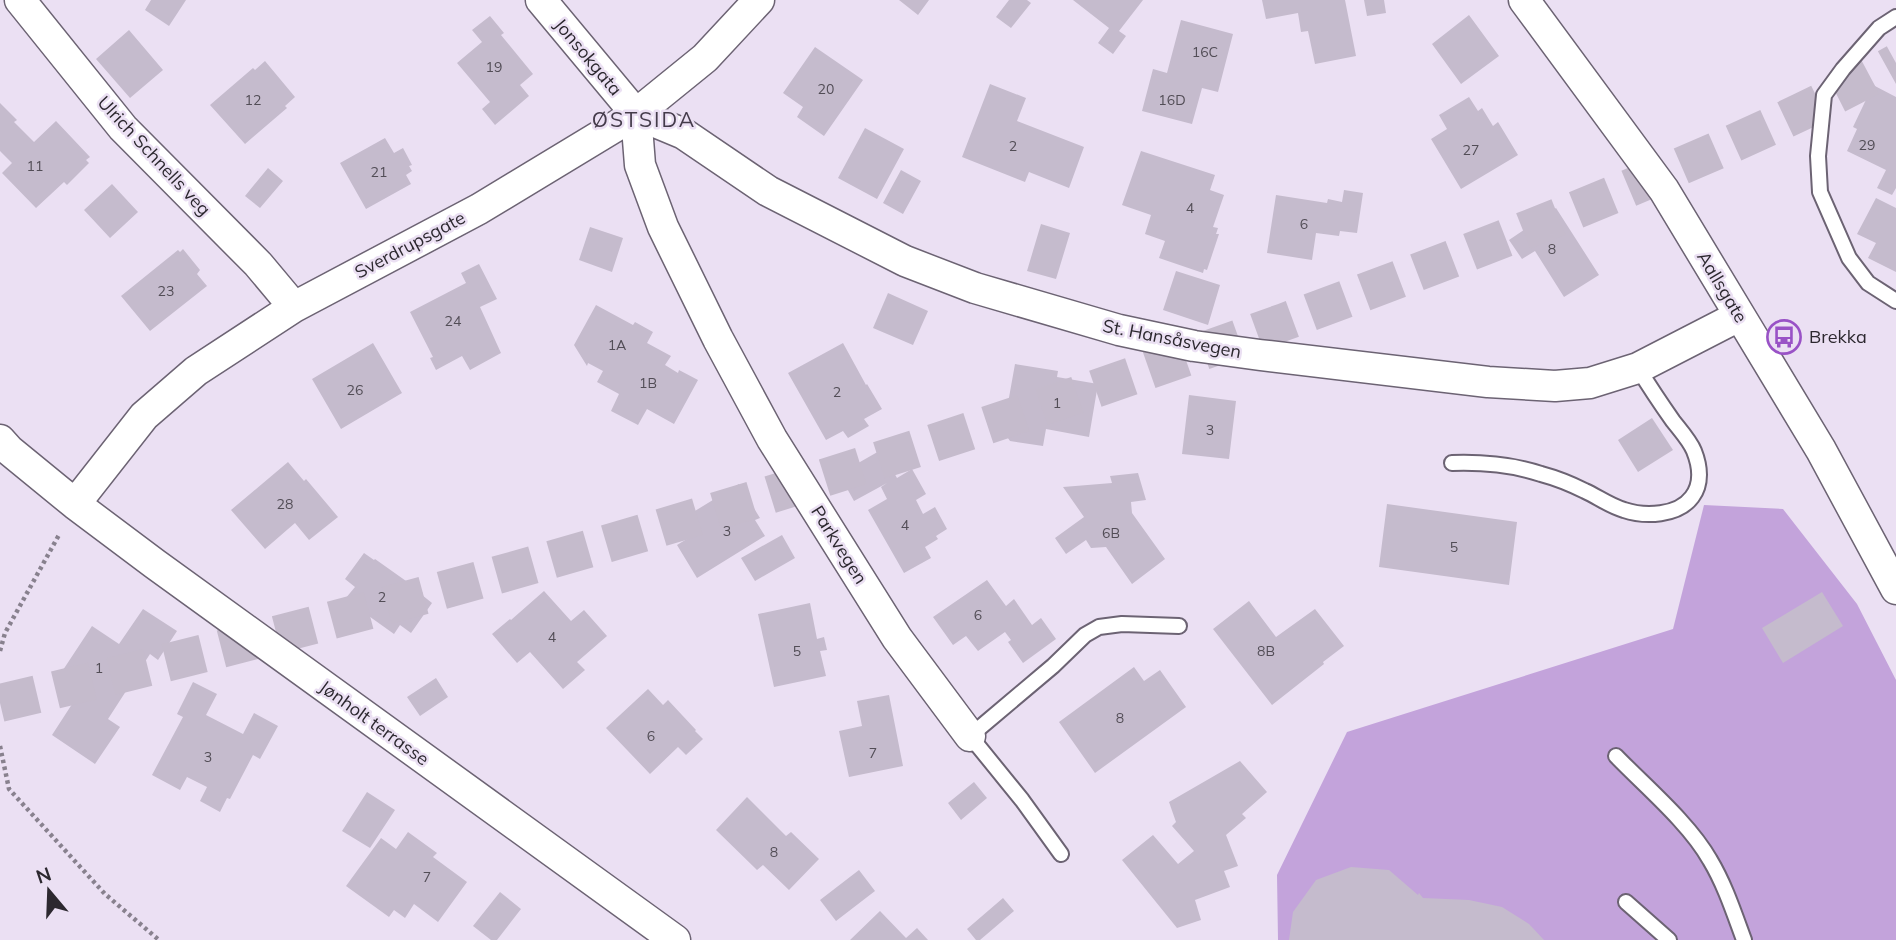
<svg xmlns="http://www.w3.org/2000/svg" width="1896" height="940" font-family="Mulish,sans-serif">
<rect width="100%" height="100%" fill="#ebe0f3"/>
<path fill="#c3a3db" d="M 1704,505 L 1783,509 L 1857,604 L 1896,680 L 1896,940 L 1278,940 L 1277,875 L 1347,732 L 1673,629 Z"/>
<path fill="#c5bbcd" d="M 151,0 L 186,0 L 169,26 L 145,10 Z
M 899,0 L 929,0 L 918,15 Z
M 1009,0 L 1027,0 L 1031,3 L 1011,28 L 996,17 Z
M 1073,0 L 1143,0 L 1119,31 L 1126,36 L 1113,54 L 1098,43 L 1109,28 Z
M 1262,0 L 1345,0 L 1356,56 L 1315,64 L 1308,31 L 1301,32 L 1298,13 L 1266,19 Z
M 1364,0 L 1384,0 L 1386,13 L 1367,16 Z
M 1469,15 L 1499,56 L 1461,84 L 1432,44 Z
M 490,16 L 504,33 L 501,35 L 533,74 L 520,85 L 529,96 L 495,125 L 482,109 L 490,102 L 457,63 L 482,42 L 472,30 Z
M 1181,20 L 1233,34 L 1218,92 L 1202,88 L 1192,124 L 1142,111 L 1153,69 L 1167,73 Z
M 129,30 L 163,70 L 130,98 L 96,59 Z
M 815,47 L 863,80 L 824,136 L 797,117 L 803,107 L 783,93 Z
M 265,61 L 295,97 L 285,106 L 287,108 L 245,144 L 210,105 L 253,68 L 255,70 Z
M 990,84 L 1026,98 L 1017,121 L 1084,147 L 1069,188 L 1029,172 L 1025,182 L 962,157 Z
M 1873,85 L 1896,97 L 1896,188 L 1892,195 L 1877,188 L 1886,170 L 1847,151 L 1857,129 L 1853,127 Z
M 1469,97 L 1478,111 L 1482,108 L 1493,126 L 1498,122 L 1518,155 L 1461,189 L 1431,139 L 1447,129 L 1439,115 Z
M 0,103 L 17,120 L 14,122 L 34,142 L 56,121 L 90,157 L 86,160 L 89,163 L 67,185 L 64,182 L 36,208 L 2,173 L 12,163 L 0,151 Z
M 865,128 L 904,149 L 877,199 L 838,178 Z
M 385,138 L 394,153 L 403,148 L 412,165 L 409,166 L 412,171 L 406,175 L 411,184 L 366,209 L 340,163 Z
M 1141,151 L 1215,175 L 1210,190 L 1224,195 L 1213,227 L 1218,228 L 1216,234 L 1219,234 L 1207,270 L 1204,269 L 1203,273 L 1159,258 L 1165,241 L 1145,234 L 1151,215 L 1122,205 Z
M 268,168 L 283,181 L 260,208 L 245,196 Z
M 901,170 L 921,181 L 903,214 L 883,203 Z
M 112,184 L 138,212 L 110,238 L 84,210 Z
M 1344,190 L 1363,193 L 1357,233 L 1340,231 L 1339,236 L 1316,233 L 1312,260 L 1267,253 L 1276,195 L 1327,203 L 1328,199 L 1342,202 Z
M 1876,198 L 1896,208 L 1896,272 L 1868,258 L 1876,243 L 1857,234 Z
M 1556,208 L 1599,275 L 1564,297 L 1535,251 L 1522,259 L 1509,240 Z
M 1041,224 L 1070,233 L 1056,279 L 1027,271 Z
M 590,227 L 623,238 L 612,272 L 579,260 Z
M 183,249 L 200,270 L 197,274 L 207,286 L 150,331 L 121,296 L 178,250 L 180,252 Z
M 479,264 L 497,299 L 480,307 L 501,353 L 470,370 L 462,356 L 436,370 L 430,358 L 433,357 L 410,312 L 466,283 L 461,273 Z
M 1176,271 L 1220,285 L 1208,325 L 1163,310 Z
M 888,293 L 928,311 L 913,345 L 873,328 Z
M 596,305 L 633,325 L 635,322 L 653,332 L 647,343 L 671,356 L 665,365 L 678,373 L 679,370 L 698,380 L 674,424 L 647,409 L 638,425 L 611,411 L 619,394 L 597,382 L 603,371 L 588,363 L 587,366 L 574,345 Z
M 373,343 L 402,393 L 341,429 L 312,379 Z
M 843,343 L 866,385 L 867,384 L 882,409 L 864,419 L 869,426 L 848,438 L 843,431 L 826,440 L 788,373 Z
M 1015,364 L 1058,371 L 1057,377 L 1098,384 L 1089,437 L 1046,429 L 1043,446 L 1010,441 L 1003,431 Z
M 1189,395 L 1236,401 L 1229,459 L 1182,454 Z
M 1652,418 L 1673,450 L 1638,472 L 1618,440 Z
M 881,450 L 897,478 L 912,469 L 926,494 L 916,500 L 923,514 L 935,507 L 947,529 L 936,536 L 938,539 L 925,547 L 931,558 L 904,573 L 868,510 L 887,499 L 881,487 L 887,483 L 854,501 L 839,474 Z
M 288,462 L 304,481 L 306,479 L 338,517 L 309,540 L 295,523 L 265,549 L 231,510 Z
M 1138,473 L 1146,500 L 1131,502 L 1132,513 L 1165,559 L 1132,584 L 1106,547 L 1091,548 L 1086,540 L 1066,554 L 1055,538 L 1084,517 L 1063,487 L 1112,483 L 1110,476 Z
M 739,484 L 760,518 L 755,520 L 765,536 L 697,578 L 677,545 L 700,531 L 690,514 Z
M 1387,504 L 1517,522 L 1509,585 L 1379,567 Z
M 782,535 L 795,558 L 755,581 L 741,558 Z
M 364,553 L 374,560 L 375,559 L 423,593 L 422,595 L 432,603 L 411,633 L 400,625 L 394,634 L 345,599 L 355,587 L 345,579 Z
M 987,580 L 1006,606 L 1014,599 L 1032,625 L 1041,618 L 1056,639 L 1023,663 L 1008,642 L 1011,640 L 1005,632 L 978,651 L 966,636 L 953,645 L 933,617 Z
M 544,591 L 571,621 L 584,610 L 607,636 L 577,662 L 585,670 L 563,689 L 530,652 L 517,663 L 492,634 L 510,619 L 511,620 Z
M 1822,592 L 1843,626 L 1783,663 L 1762,628 Z
M 1249,601 L 1276,637 L 1315,609 L 1344,646 L 1323,662 L 1324,664 L 1272,705 L 1213,629 Z
M 810,603 L 817,639 L 824,637 L 827,650 L 820,651 L 826,676 L 774,687 L 758,614 Z
M 143,609 L 177,631 L 158,660 L 150,654 L 108,719 L 120,727 L 95,764 L 52,735 L 76,698 L 81,701 L 90,688 L 63,670 L 92,626 L 119,644 Z
M 1134,667 L 1144,681 L 1160,670 L 1186,707 L 1095,773 L 1059,722 Z
M 436,678 L 448,697 L 420,716 L 407,697 Z
M 193,682 L 217,694 L 206,715 L 243,734 L 254,713 L 278,726 L 260,759 L 253,755 L 230,799 L 227,798 L 220,812 L 200,801 L 207,787 L 187,777 L 180,790 L 152,775 L 183,717 L 177,714 Z
M 648,689 L 663,705 L 668,700 L 696,730 L 695,731 L 703,739 L 686,755 L 678,747 L 650,774 L 606,728 Z
M 889,695 L 903,766 L 849,777 L 839,731 L 862,726 L 857,701 Z
M 1240,761 L 1267,792 L 1242,814 L 1246,818 L 1226,835 L 1238,866 L 1224,871 L 1230,887 L 1195,900 L 1201,920 L 1177,928 L 1122,860 L 1153,835 L 1178,864 L 1194,851 L 1172,826 L 1176,822 L 1169,802 Z
M 974,782 L 987,798 L 961,820 L 948,803 Z
M 367,792 L 395,810 L 370,848 L 342,831 Z
M 747,797 L 786,836 L 791,832 L 819,859 L 789,890 L 763,865 L 757,870 L 716,830 Z
M 408,832 L 437,853 L 433,857 L 467,882 L 438,922 L 414,904 L 405,918 L 394,910 L 389,917 L 346,886 L 381,838 L 396,849 Z
M 1351,867 L 1389,870 L 1418,895 L 1419,893 L 1423,898 L 1469,900 L 1502,907 L 1529,924 L 1544,940 L 1289,940 L 1293,912 L 1316,880 Z
M 859,870 L 875,891 L 836,921 L 820,900 Z
M 500,892 L 521,909 L 497,940 L 491,940 L 473,926 Z
M 1003,898 L 1014,911 L 980,940 L 976,940 L 967,929 Z
M 880,911 L 906,938 L 917,928 L 928,940 L 850,940 Z"/>
<g fill="none" stroke-linecap="round" stroke-linejoin="round">
<path stroke="#c5bbcc" stroke-width="38" stroke-dasharray="38 19" stroke-linecap="butt" d="M 0,703 C 435,601 864,475 1284,322 C 1398,280 1511,237 1622,191 C 1715,152 1808,112 1896,63"/>
<g stroke="#6c6373" stroke-width="18">
<path id="service" d="M 1896,17 L 1879,28 L 1843,69 L 1824,95 L 1818,156 L 1820,192 L 1849,258 L 1868,283 L 1896,301
M 1452,463 C 1482,462 1511,464 1541,474 C 1556,478 1571,484 1585,491 C 1598,497 1610,506 1624,510 C 1645,517 1678,516 1692,497 C 1702,484 1700,466 1694,451 C 1690,441 1680,430 1673,421 C 1661,404 1649,386 1638,368
M 1616,756 C 1646,787 1689,823 1710,860 C 1725,885 1734,913 1744,940
M 1061,854 L 1022,800 L 970,736 L 1053,666 L 1085,635 L 1099,627 L 1122,624 L 1179,626
M 1626,902 L 1669,940"/>
</g>
<g stroke="#6c6373" stroke-width="33">
<path id="minor" d="M 20,0 L 123,128 L 258,264 L 294,307
M 541,0 L 636,114 L 684,134 L 768,191 L 905,261 L 975,288 L 1119,330 L 1194,346 L 1260,355 L 1488,382 L 1555,386 L 1590,383 L 1638,368 L 1739,316
M 1524,0 L 1664,190 L 1821,450 L 1896,589
M 636,114 L 640,165 L 663,227 L 718,339 L 772,439 L 897,638 L 970,736
M 0,440 L 9,450 L 75,504 L 155,564 L 675,940
M 75,504 L 144,416 L 196,371 L 294,307 L 479,209 L 636,114 L 705,58 L 759,0"/>
</g>
<path stroke="#88818e" stroke-width="4.5" stroke-dasharray="3.5 3.5" stroke-linecap="butt" d="M 0,651 L 5,633 L 60,533
M 0,746 L 9,789 L 105,894 L 159,940"/>
<use href="#service" stroke="#fff" stroke-width="14"/>
<use href="#minor" stroke="#fff" stroke-width="30"/>
</g>
<defs>
<g id="bus-ring" transform="scale(1.75)"><circle r="9.5" fill="#ebe0f3" stroke="#9952c6" stroke-width="1.5"/><path d="M-5-6H5V4H4V6H2V4H-2V6H-4V4H-5ZM-3.5-4V0h7V-4ZM-3.5 1.2v1.5H-2V1.2ZM2 1.2v1.5H3.5V1.2Z" fill="#9952c6"/></g>
</defs>
<g fill-rule="evenodd">
<use href="#bus-ring" x="1784" y="337"/>
</g>
<g text-anchor="middle" stroke-width="5" stroke-linejoin="round" paint-order="stroke">
<g font-size="14" fill="#524d56">
<text x="1205" y="57">16C</text>
<text x="494" y="72">19</text>
<text x="826" y="94">20</text>
<text x="253" y="105">12</text>
<text x="1172" y="105">16D</text>
<text x="1867" y="150">29</text>
<text x="1013" y="151">2</text>
<text x="1471" y="155">27</text>
<text x="35" y="171">11</text>
<text x="379" y="177">21</text>
<text x="1190" y="213">4</text>
<text x="1304" y="229">6</text>
<text x="1552" y="254">8</text>
<text x="166" y="296">23</text>
<text x="453" y="326">24</text>
<text x="617" y="350">1A</text>
<text x="648" y="388">1B</text>
<text x="355" y="395">26</text>
<text x="837" y="397">2</text>
<text x="1057" y="408">1</text>
<text x="1210" y="435">3</text>
<text x="285" y="509">28</text>
<text x="905" y="530">4</text>
<text x="727" y="536">3</text>
<text x="1111" y="538">6B</text>
<text x="1454" y="552">5</text>
<text x="382" y="602">2</text>
<text x="978" y="620">6</text>
<text x="552" y="642">4</text>
<text x="797" y="656">5</text>
<text x="1266" y="656">8B</text>
<text x="99" y="673">1</text>
<text x="1120" y="723">8</text>
<text x="651" y="741">6</text>
<text x="873" y="758">7</text>
<text x="208" y="762">3</text>
<text x="774" y="857">8</text>
<text x="427" y="882">7</text>
</g>
<g font-size="18" fill="#2c282f" stroke="#ebe0f3">
<text transform="translate(588 57) rotate(50)" y="6">Jonsokgata</text>
<text transform="translate(154 156) rotate(47)" y="6">Ulrich Schnells veg</text>
<text transform="translate(410 245) rotate(-28)" y="6">Sverdrupsgate</text>
<text transform="translate(1722 287) rotate(59)" y="6">Aallsgate</text>
<text transform="translate(1172 339) rotate(11)" y="6">St. Hansåsvegen</text>
<text transform="translate(839 545) rotate(58)" y="6">Parkvegen</text>
<text transform="translate(374 723) rotate(36)" y="6">Jønholt terrasse</text>
</g>
<g font-size="18" fill="#2c282f" stroke="#ebe0f3" text-anchor="start">
<text x="1809" y="343">Brekka</text>
</g>
<g font-size="21" letter-spacing="2" fill="#453c4b" stroke="#ebe0f3">
<text x="644" y="127">ØSTSIDA</text>
</g>
</g>
<g transform="translate(49 891) rotate(341)" stroke="#ebe0f3" stroke-width="5" paint-order="stroke">
<path d="M0-5L12 26L0 18L-12 26Z" fill="#2c282f"/>
<text y="-10" font-size="19" font-weight="bold" text-anchor="middle" fill="#2c282f">N</text>
</g>
</svg>
